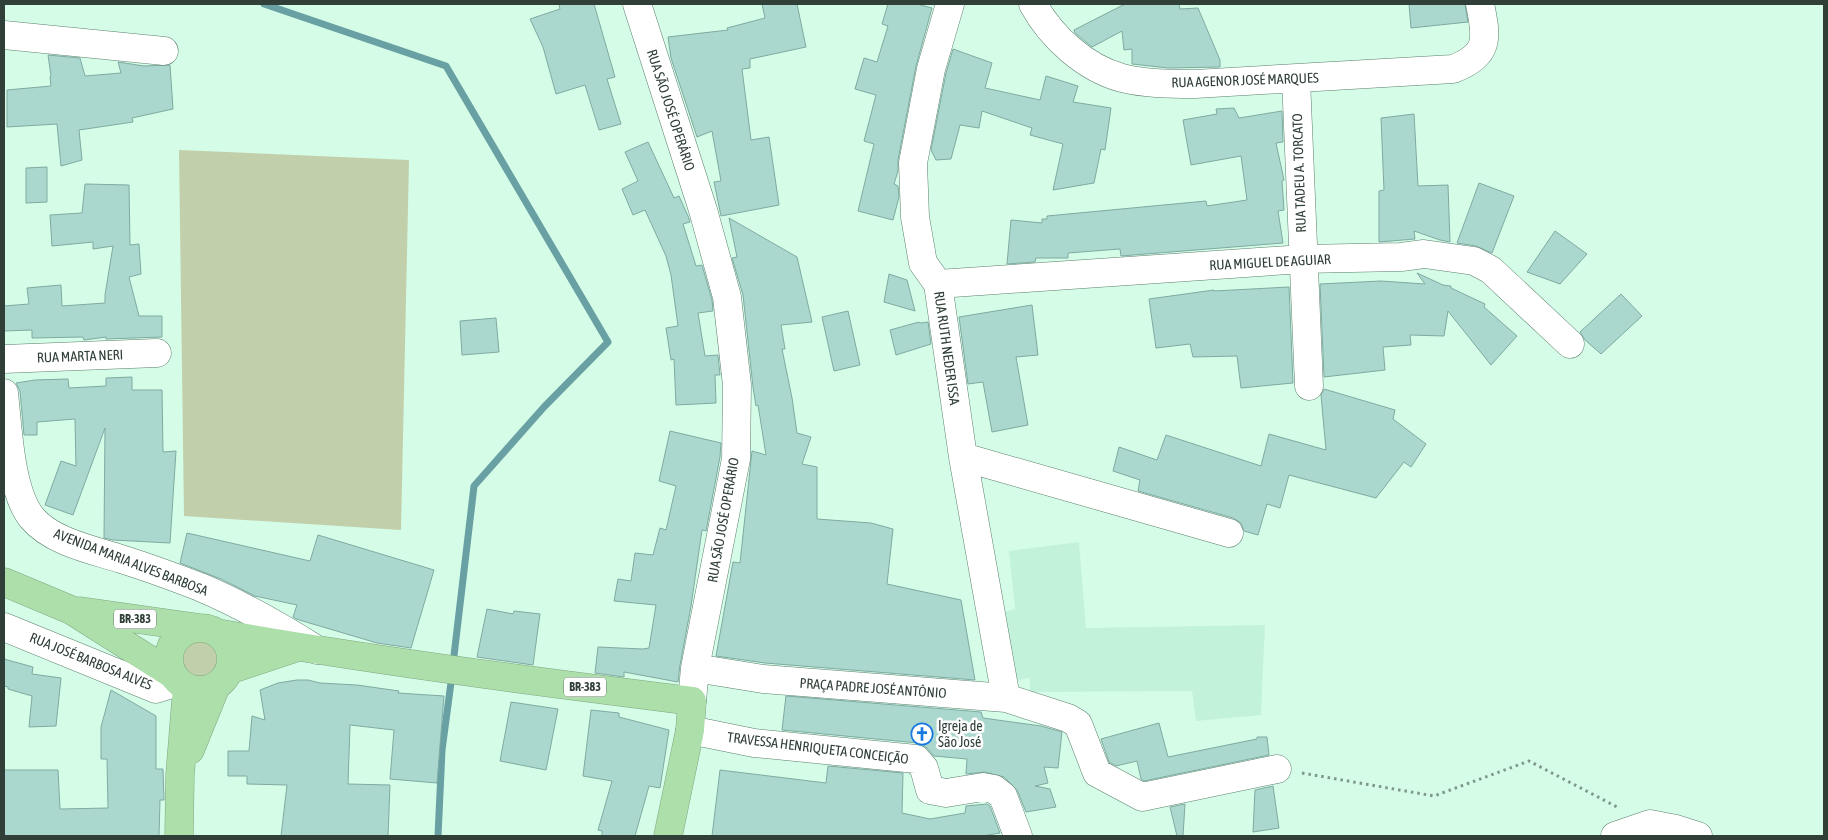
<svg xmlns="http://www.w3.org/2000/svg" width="1828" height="840" font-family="'Asap Condensed',sans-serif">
<rect width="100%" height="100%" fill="#d5fce7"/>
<path fill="#c3f2da" d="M 1079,542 L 1086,628 L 1265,625 L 1261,715 L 1196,721 L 1192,691 L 1030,692 L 1030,678 L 1011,681 L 999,613 L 1015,609 L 1009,551 Z"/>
<path fill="#c1cfab" d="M 179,150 L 409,160 L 401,530 L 184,516 Z
M179 659a20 20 0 1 1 40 0a20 20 0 1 1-40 0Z"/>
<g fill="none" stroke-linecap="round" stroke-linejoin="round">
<path stroke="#68a0a3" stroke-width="7" d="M 264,4 L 446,66 L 608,342 L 544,407 L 474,486 L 453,664
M 438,836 L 442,750 L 452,675"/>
</g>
<path fill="#abd8ce" stroke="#7eaaa1" d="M 559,4 L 594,4 L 615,77 L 607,79 L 621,124 L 599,130 L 585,85 L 556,94 L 543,47 L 530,19 L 560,9 Z
M 762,4 L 797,4 L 806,47 L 750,59 L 750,68 L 742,69 L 751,140 L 769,137 L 779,205 L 721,216 L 714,182 L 721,181 L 712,131 L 697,137 L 671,58 L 668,37 L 728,30 L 727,28 L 765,18 Z
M 888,4 L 917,4 L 932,8 L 916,66 L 898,160 L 898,171 L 894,184 L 898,186 L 899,197 L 893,220 L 858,211 L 874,144 L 864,141 L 876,95 L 855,89 L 864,58 L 877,62 L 888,26 L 882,24 Z
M 1125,4 L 1179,4 L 1180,9 L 1198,8 L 1220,60 L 1220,67 L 1168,68 L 1132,64 L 1132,49 L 1124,50 L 1122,31 L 1092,47 L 1075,33 L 1074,30 Z
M 1409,4 L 1465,4 L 1468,22 L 1411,28 Z
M 953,49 L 992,63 L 985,88 L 1040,100 L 1046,76 L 1078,86 L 1073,102 L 1111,108 L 1105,150 L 1101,149 L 1094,183 L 1053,190 L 1063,144 L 1030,135 L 1032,128 L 982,111 L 979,128 L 960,125 L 951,159 L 936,160 L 931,150 L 946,73 Z
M 48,55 L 80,58 L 85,76 L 121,73 L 118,62 L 144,66 L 170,65 L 173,109 L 132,118 L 133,122 L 79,130 L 82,160 L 61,166 L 57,124 L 7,127 L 7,90 L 51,86 L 50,77 L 51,76 Z
M 1234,108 L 1239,118 L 1282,111 L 1283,142 L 1276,143 L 1284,180 L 1282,181 L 1284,210 L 1278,211 L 1283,243 L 1121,256 L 1120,249 L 1068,253 L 1068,258 L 1036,258 L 1035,262 L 1007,264 L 1011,220 L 1042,223 L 1042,219 L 1047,219 L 1047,216 L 1206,201 L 1207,206 L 1247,200 L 1241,156 L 1191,165 L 1183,120 L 1217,114 L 1216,109 Z
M 1414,114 L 1418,186 L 1448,185 L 1450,242 L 1440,240 L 1414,231 L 1415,239 L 1379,242 L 1379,191 L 1384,190 L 1381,118 Z
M 648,142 L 674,198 L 679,196 L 688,216 L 690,222 L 683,224 L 696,266 L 702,265 L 712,300 L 713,311 L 698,313 L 705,356 L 718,355 L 720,375 L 715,375 L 716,403 L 676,405 L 674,359 L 671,360 L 666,328 L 678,326 L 671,275 L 666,256 L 645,210 L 633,215 L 622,189 L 638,181 L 625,152 Z
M 47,167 L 47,202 L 26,203 L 26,168 Z
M 1479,183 L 1514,196 L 1492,253 L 1476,246 L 1457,243 Z
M 85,184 L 129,185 L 130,245 L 139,244 L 141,274 L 129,277 L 139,316 L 162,316 L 162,337 L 106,339 L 106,337 L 84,340 L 83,337 L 32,338 L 32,330 L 4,331 L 4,306 L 29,304 L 27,288 L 61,285 L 62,306 L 105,303 L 105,295 L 113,246 L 93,249 L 93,242 L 52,246 L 50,215 L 82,213 Z
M 729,218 L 797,257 L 812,322 L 781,325 L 785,349 L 782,349 L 792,398 L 797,433 L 811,437 L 802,464 L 817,467 L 817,519 L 871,523 L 893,529 L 887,584 L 961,600 L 975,680 L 765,663 L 716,656 L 733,562 L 740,563 L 752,451 L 766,455 L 758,405 L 756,406 L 753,387 L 743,295 L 732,258 L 737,257 Z
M 1555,231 L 1587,254 L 1560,284 L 1527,272 Z
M 1417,273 L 1443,285 L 1451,286 L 1451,288 L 1485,304 L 1484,307 L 1517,336 L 1491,365 L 1448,311 L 1444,336 L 1410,335 L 1411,345 L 1383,347 L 1385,370 L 1324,377 L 1320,284 L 1381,281 L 1425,284 Z
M 889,274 L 907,280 L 915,311 L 884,302 Z
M 1289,287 L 1293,383 L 1241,388 L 1237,356 L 1193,357 L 1190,344 L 1156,348 L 1149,299 L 1214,290 L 1214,291 Z
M 1621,294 L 1642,316 L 1601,354 L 1585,340 L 1580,332 Z
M 1032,305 L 1038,355 L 1016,357 L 1028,425 L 992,432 L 983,382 L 968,384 L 959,317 Z
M 848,311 L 860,365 L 834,371 L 822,317 Z
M 496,318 L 499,352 L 462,355 L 460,321 Z
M 919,322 L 920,323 L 928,322 L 931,344 L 896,355 L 890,330 Z
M 132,377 L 132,390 L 162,390 L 163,452 L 176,451 L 170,543 L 113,540 L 104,538 L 105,428 L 73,515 L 45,505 L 61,461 L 76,466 L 75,419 L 37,422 L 37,435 L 24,435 L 20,391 L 16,383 L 35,380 L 68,379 L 69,388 L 106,386 L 106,378 Z
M 1324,389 L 1395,410 L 1393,419 L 1426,444 L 1411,467 L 1404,462 L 1376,498 L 1289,475 L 1280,508 L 1267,504 L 1258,535 L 1244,531 L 1241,523 L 1233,518 L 1138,491 L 1140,480 L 1113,471 L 1119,447 L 1157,460 L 1166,435 L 1261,466 L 1269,434 L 1326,450 L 1321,395 Z
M 670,431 L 721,443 L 720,457 L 706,531 L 702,530 L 691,606 L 680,665 L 678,682 L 624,672 L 624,677 L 595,673 L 598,647 L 643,649 L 649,648 L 656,605 L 614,601 L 618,579 L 631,581 L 635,553 L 653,555 L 660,528 L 666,530 L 676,486 L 659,481 Z
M 187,533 L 310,561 L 318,535 L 434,570 L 411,648 L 377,643 L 296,619 L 293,617 L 297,605 L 255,596 L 221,579 L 180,563 Z
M 487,609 L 513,614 L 514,611 L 540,614 L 533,665 L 477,657 Z
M 4,659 L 33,667 L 32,674 L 61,678 L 56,726 L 29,727 L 32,696 L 8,689 L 8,687 L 4,686 Z
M 297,680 L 308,680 L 320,683 L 357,685 L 399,691 L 398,693 L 444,696 L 437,783 L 390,779 L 394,730 L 350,725 L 348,784 L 390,785 L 388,836 L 281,836 L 287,785 L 247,784 L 247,776 L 228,776 L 228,751 L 249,751 L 252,716 L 265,720 L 260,690 L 278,683 Z
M 111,690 L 156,716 L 156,769 L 163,769 L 164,800 L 160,800 L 159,836 L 4,836 L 4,770 L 58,770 L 60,809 L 108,808 L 107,759 L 101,759 L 101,727 Z
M 786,696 L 981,712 L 983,718 L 1041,726 L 1062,732 L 1058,768 L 1044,767 L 1048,783 L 1035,786 L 1050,789 L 1056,807 L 1026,812 L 1017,790 L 1004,777 L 985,772 L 966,774 L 967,759 L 934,756 L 927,748 L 918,743 L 782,730 Z
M 511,702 L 558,709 L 546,770 L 500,761 Z
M 591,710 L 619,713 L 619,717 L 669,730 L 660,788 L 649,786 L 635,836 L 602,836 L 602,831 L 598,830 L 612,781 L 583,776 Z
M 1159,723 L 1168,757 L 1257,739 L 1257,737 L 1267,737 L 1269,755 L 1144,781 L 1141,779 L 1137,761 L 1116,766 L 1109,762 L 1101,739 Z
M 828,766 L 903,773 L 902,813 L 930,819 L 965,813 L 966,806 L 987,804 L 990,806 L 1000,833 L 982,836 L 712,836 L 720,770 L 826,783 Z
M 1273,786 L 1279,828 L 1253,832 L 1255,790 Z
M 1185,804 L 1183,836 L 1177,836 L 1170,807 Z"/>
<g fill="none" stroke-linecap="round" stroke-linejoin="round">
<g stroke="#5c7f6d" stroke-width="29">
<path id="minor" d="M 637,4 L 703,210 L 727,297 L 737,385 L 736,459 L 695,668 L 692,701
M 950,4 L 931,69 L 913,163 L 915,217 L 923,263 L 938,284 L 963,457 L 1006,698
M 1033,4 C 1051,37 1085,68 1122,78 C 1146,84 1171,84 1195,84 L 1453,69 C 1490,55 1487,38 1480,4
M 4,35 L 164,51
M 1296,79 L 1309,386
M 938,284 L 1303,259 L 1401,257 L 1424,254 L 1474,261 L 1491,270 L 1570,344
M 4,359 L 157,353
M 4,393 C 8,428 10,491 32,518 C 52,542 93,550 121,559 C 147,567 174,577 200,587 C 241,604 279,626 317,650
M 963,457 L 1229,533
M 4,627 L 156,689 L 178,682
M 695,668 L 763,679 L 1006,698 L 1068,718 L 1078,724 L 1097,773 L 1142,797 L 1277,769
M 690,730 L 754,743 L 916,759 L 924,768 L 930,790 L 946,793 L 983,787 L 994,789 L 1003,796 L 1018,836
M 1615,836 L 1650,824 L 1676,829 L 1698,836"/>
</g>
<g stroke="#81a782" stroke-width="29">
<path id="highway" d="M 4,582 L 71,610 L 172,674
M 80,611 L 200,628
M169 659a31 31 0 1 1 62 0a31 31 0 1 1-62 0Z
M 217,633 C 375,661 533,681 692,701 L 690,730 L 668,836
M 229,670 L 295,648
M 190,750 L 216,686
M 179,836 L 180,775 L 187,688"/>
</g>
<path stroke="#7d988a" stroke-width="3" stroke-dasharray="2.5 4" stroke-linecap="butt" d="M 1302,773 L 1434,796 L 1529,761 L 1619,808"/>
<use href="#minor" stroke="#fff" stroke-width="28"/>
<use href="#highway" stroke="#acdfaa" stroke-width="28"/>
</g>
<defs>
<g id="church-ring" transform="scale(1.125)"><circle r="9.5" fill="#fff" stroke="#1779e1" stroke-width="1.5"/><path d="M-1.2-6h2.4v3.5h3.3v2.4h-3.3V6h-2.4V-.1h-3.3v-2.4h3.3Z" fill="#1779e1"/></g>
</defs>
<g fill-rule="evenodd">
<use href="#church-ring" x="922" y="734"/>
</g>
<g text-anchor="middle" stroke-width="5" stroke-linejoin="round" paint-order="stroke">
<g fill="#fff" stroke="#6e7973" stroke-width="1">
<rect x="114" y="609.5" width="42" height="19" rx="4"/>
<rect x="564" y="677.5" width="42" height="19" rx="4"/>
</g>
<g font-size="12" font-weight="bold" fill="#303f37">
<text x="135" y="623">BR-383</text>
<text x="585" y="691">BR-383</text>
</g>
<g font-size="14" fill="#303f37" stroke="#fff">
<text transform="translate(1245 80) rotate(-2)" y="5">RUA AGENOR JOSÉ MARQUES</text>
<text transform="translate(671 110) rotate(72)" y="5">RUA SÃO JOSÉ OPERÁRIO</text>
<text transform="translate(1299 173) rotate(-92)" y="5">RUA TADEU A. TORCATO</text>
<text transform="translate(1270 262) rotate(-3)" y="5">RUA MIGUEL DE AGUIAR</text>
<text transform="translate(947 348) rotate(82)" y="5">RUA RUTH NEDER ISSA</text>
<text transform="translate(80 356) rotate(-2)" y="5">RUA MARTA NERI</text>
<text transform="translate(723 520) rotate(-80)" y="5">RUA SÃO JOSÉ OPERÁRIO</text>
<text transform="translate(131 562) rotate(21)" y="5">AVENIDA MARIA ALVES BARBOSA</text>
<text transform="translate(91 661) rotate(22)" y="5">RUA JOSÉ BARBOSA ALVES</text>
<text transform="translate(873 688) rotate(4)" y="5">PRAÇA PADRE JOSÉ ANTÔNIO</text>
<text transform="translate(818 748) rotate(7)" y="5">TRAVESSA HENRIQUETA CONCEIÇÃO</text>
</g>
<g font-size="14" fill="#303f37" stroke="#fff" text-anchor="start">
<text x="938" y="731">Igreja de<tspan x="938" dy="16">São José</tspan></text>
</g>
</g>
<rect width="1828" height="840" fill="none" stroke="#303f37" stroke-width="10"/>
</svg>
